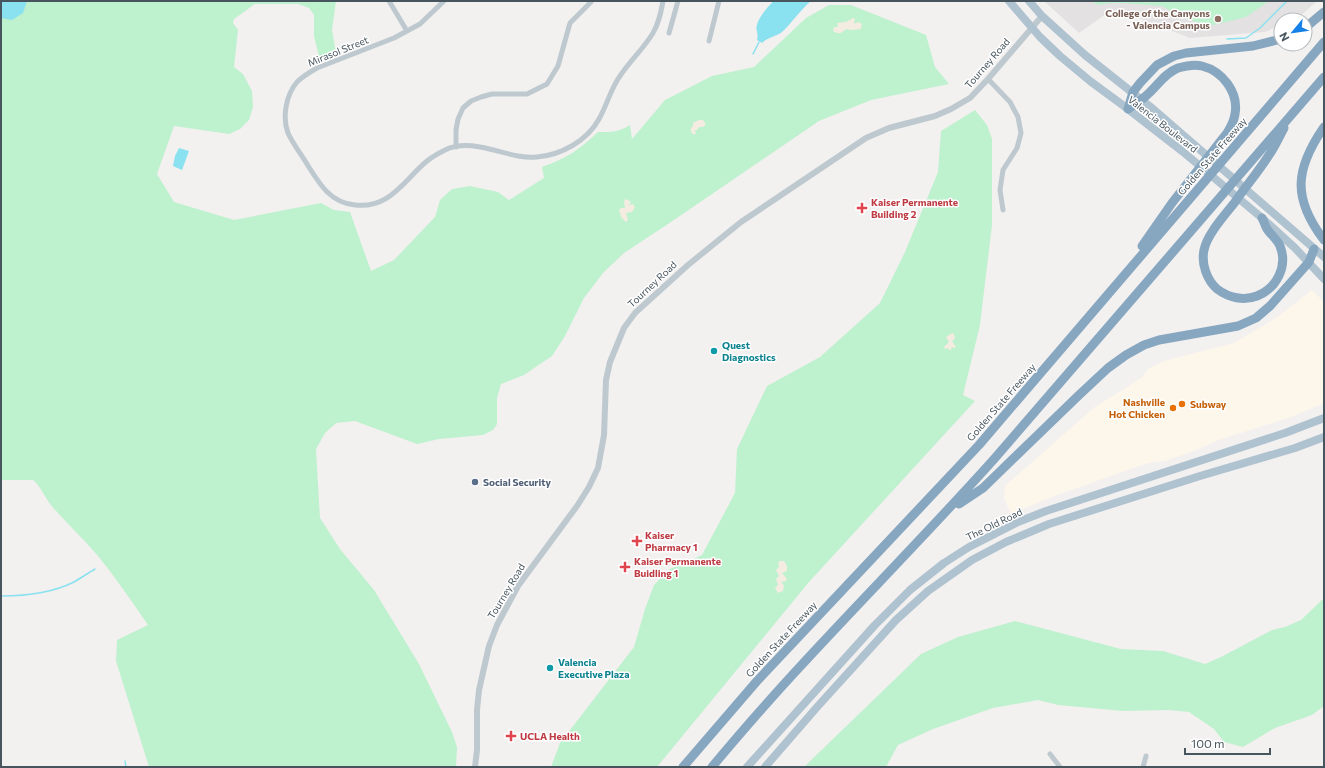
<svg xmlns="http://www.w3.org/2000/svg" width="1325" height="768" font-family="Commissioner,sans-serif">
<rect width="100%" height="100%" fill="#f3f0f0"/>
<path fill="#fdf6ea" d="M 1312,290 L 1324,302 L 1324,403 L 1291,417 L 1219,440 L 1194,451 L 1165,461 L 1148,463 L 1057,495 L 1011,514 L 1004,498 L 1005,486 L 1096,406 L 1124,389 L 1142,377 L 1148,369 L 1164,361 L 1234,343 L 1276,318 Z"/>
<path fill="#e4e1e2" d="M 1044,1 L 1317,1 L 1298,18 L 1293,20 L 1281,20 L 1281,25 L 1265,32 L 1190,38 L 1118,10 L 1106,14 L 1079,33 Z"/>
<path fill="#bef1ce" d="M 1,1 L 336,1 L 332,30 L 336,53 L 319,57 L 314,36 L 314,15 L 309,8 L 298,4 L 255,4 L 234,19 L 233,23 L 238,30 L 234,67 L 243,74 L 252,91 L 253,107 L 249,120 L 240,129 L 229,134 L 174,126 L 157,174 L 174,202 L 234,220 L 321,203 L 334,210 L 350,212 L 371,271 L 394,260 L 435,217 L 440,200 L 452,189 L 470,186 L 498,192 L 509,200 L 544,178 L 542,167 C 567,158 579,150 598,132 C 610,132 620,132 630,125 L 632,139 L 665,100 L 712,76 L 754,67 L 806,18 L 829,5 L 851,5 L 926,35 L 935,67 L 949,84 L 871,100 L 819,121 L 671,222 L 624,253 L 603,273 L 584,298 L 565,336 L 552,356 L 524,375 L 501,384 L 497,398 L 497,424 L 493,430 L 483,435 L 439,439 L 417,444 L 355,421 L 336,423 L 325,433 L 316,449 L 320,518 L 340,549 L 374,590 L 419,664 L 452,732 L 457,747 L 456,767 L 149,767 L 116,661 L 117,640 L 148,625 C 132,602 116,578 98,556 C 83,538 65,522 50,504 C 45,497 39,484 33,480 L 1,480 Z
M 1090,1 L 1269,1 L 1246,17 L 1214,25 L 1196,22 L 1184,18 L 1162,6 L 1123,3 L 1109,3 L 1099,5 Z
M 975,110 L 987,125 L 992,139 L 992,225 L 980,325 L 963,395 L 975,401 L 809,582 L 657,767 L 551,767 L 560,743 L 634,647 L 645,609 L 654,585 L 670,569 L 702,555 L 735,493 L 737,449 L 767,386 L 820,357 L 880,303 L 905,252 L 938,172 L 941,131 Z
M 1324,598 L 1324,706 L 1312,715 L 1275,728 L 1243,747 L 1224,742 L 1214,729 L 1189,712 L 1169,710 L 1123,711 L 1058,705 L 1038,700 L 993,708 L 933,729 L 898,745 L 886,767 L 804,767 L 921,654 L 958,637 L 1015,621 L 1121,649 L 1163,651 L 1205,664 L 1221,657 L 1272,630 L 1285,627 L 1301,620 Z"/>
<path fill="#f4ece1" d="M 853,18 L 855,19 L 854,24 L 858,22 L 862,24 L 861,29 L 852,30 L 846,29 C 842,33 839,35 833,31 L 834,27 L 838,27 L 837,23 L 846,22 Z
M 699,120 L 703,120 L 706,124 L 703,127 L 699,127 L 697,130 L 695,130 L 696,134 L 693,134 L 691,132 L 691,128 L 693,126 L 693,123 Z
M 626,199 L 631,202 L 629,205 L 633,204 L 635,207 L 632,212 L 626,213 L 628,220 L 626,222 L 621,217 L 619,210 L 621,208 L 625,208 L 624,201 Z
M 952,333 L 954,334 L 955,338 L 952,341 L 956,347 L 954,348 L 952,347 L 950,351 L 948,348 L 945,349 L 944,347 L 949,342 L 946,337 Z
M 780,561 L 784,561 L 787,566 L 787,571 L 782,573 L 787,579 L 786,581 L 781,582 L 784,585 L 783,591 L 778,593 L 775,588 L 778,585 L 776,579 L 779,576 L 776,570 L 779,567 L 778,563 Z"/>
<path fill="#8ae1ef" d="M 1,1 L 27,1 L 23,13 L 12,20 L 1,18 Z
M 774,1 L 811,1 C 800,10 792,23 782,32 C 775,37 768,37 762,43 L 757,40 C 759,33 755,30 757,25 C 758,18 769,5 774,1 Z
M 179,148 L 189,151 L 182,170 L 173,166 L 175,156 Z"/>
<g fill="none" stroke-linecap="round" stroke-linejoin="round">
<path stroke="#8ae1ef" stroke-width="1.5" d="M 1227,39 L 1246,38 L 1260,28 L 1287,1
M 753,54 L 759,42
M 1,596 C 26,596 52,593 74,582 C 81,578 88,573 95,569
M 125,761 L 126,767"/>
<path stroke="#bdc9cf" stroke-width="5" d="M 389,1 L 407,31
M 444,1 L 420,24 L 394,38 L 317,68 C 310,72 303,76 297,82 C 286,95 282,117 288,133 C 293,144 301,154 307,164 C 319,183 330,203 355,205 C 390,209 404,180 427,161 C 432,157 439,153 445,150 C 475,136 507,160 537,157 C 561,155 587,141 599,119 C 607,105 611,88 620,76 C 630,61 644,48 653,33 C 659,23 661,12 663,1
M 669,33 L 678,1
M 709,41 L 719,1
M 988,79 L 1010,102 L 1018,117 L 1021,133 L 1017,148 L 1003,170 L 1000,190 L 1003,210
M 456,147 L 456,130 L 458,119 L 463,108 L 471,101 L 481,97 L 492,94 L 527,94 L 547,84 L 558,66 L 570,23 L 591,2
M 1050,754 L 1060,767
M 1143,767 L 1146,756"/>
<path stroke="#bdc9cf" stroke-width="6" d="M 475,767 L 477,750 L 477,710 L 479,690 L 489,646 L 497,625 L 518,586 L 577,506 L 589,487 L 598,468 L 604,435 L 606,380 L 610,362 L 624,328 L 635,313 L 688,265 L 741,222 L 866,138 L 889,128 L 935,116 L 951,109 L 970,98 L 988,79 L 1042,16"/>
<path stroke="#afc2cf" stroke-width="8" d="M 1009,1 L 1040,37 L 1060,56 L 1090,81 L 1128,109 L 1182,151 L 1262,218 L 1295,248 L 1324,279
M 1029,1 L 1042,16 L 1085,55 L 1153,109 L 1324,257
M 747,767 L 875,625 L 910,590 L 944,563 L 969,547 L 1018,522 L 1046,511 L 1285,433 L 1324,418
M 765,767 L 818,706 L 896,620 L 928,591 L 972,560 L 1006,542 L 1049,524 L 1200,476 L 1295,448 L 1324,437"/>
<path stroke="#87a7c0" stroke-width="9" d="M 1305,28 L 1324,12
M 1128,109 C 1135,104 1142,100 1148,94 C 1158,85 1165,73 1178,68 C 1185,66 1194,64 1202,66 C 1222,71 1239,92 1235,114 C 1234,121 1231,127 1227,133 L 1172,203 L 1142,246
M 1128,109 L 1133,92 L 1140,83 L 1157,65 L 1174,56 L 1186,53 L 1253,46 L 1281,39
M 1324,127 C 1295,169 1292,198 1324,240
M 1262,218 C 1264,221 1265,226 1267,229 C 1271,235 1277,239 1280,246 C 1288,266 1277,288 1257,296 C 1244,301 1229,298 1217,289 C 1207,280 1201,264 1204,250 C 1207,234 1225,215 1235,202 C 1246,186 1259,171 1269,155 C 1275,147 1279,137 1284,128
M 959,504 L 983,488 L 1078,396 L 1108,368 L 1126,355 L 1144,345 L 1159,340 L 1238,326 L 1256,318 L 1270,306 L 1309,262 L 1314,249
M 683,767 L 757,681 L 979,445 L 1324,42
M 712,767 C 801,659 902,562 995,458 L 1324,77"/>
</g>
<circle fill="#8d6e63" stroke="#fff" stroke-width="1.5" cx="1218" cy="19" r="4"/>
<g fill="#e0444e" stroke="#fff" stroke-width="1.5">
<path d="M860 202h4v4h4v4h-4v4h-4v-4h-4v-4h4z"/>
<path d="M635 535h4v4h4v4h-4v4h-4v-4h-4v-4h4z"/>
<path d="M623 561h4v4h4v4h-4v4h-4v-4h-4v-4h4z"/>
<path d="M509 730h4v4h4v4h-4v4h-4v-4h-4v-4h4z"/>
</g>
<g fill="#0f9aa8" stroke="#fff" stroke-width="1.5">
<circle cx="714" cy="351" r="4"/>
<circle cx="550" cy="668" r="4"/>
</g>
<g fill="#e8710a" stroke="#fff" stroke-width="1.5">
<circle cx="1182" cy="404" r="4"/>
<circle cx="1173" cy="408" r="4"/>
</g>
<circle fill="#5c6f8a" stroke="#fff" stroke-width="1.5" cx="475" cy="482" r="4"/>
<g text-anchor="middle" stroke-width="3" stroke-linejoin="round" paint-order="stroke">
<g font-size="10" font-weight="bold" fill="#785e54" stroke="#fff" text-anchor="end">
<text x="1210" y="17">College of the Canyons<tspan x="1210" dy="12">- Valencia Campus</tspan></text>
</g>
<g font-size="10" fill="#47555e" stroke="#fff">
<text transform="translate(338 51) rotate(-22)" y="4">Mirasol Street</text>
<text transform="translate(987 63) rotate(-49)" y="4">Tourney Road</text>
<text transform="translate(1163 124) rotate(38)" y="4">Valencia Boulevard</text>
<text transform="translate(1212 156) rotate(-49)" y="4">Golden State Freeway</text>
<text transform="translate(652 284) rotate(-43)" y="4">Tourney Road</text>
<text transform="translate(1001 402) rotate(-49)" y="4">Golden State Freeway</text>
<text transform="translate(994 524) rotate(-26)" y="4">The Old Road</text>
<text transform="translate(506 591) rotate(-59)" y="4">Tourney Road</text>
<text transform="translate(781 639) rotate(-47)" y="4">Golden State Freeway</text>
</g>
<g font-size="10" font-weight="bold" fill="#be3a42" stroke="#fff" text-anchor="start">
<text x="871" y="206">Kaiser Permanente<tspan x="871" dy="12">Building 2</tspan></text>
<text x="645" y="539">Kaiser<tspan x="645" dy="12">Pharmacy 1</tspan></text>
<text x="634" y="565">Kaiser Permanente<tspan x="634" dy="12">Buidling 1</tspan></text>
<text x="520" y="740">UCLA Health</text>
</g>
<g font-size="10" font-weight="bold" fill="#0d838f" stroke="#fff" text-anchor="start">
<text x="722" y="349">Quest<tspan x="722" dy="12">Diagnostics</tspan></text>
<text x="558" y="666">Valencia<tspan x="558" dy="12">Executive Plaza</tspan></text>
</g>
<g font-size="10" font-weight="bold" fill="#c56008" stroke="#fff" text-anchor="end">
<text x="1165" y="406">Nashville<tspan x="1165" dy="12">Hot Chicken</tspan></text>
<text x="1190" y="408" text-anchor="start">Subway</text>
</g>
<g font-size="10" font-weight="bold" fill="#4e5e75" stroke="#fff" text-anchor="start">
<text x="483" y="486">Social Security</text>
</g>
</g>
<rect width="1325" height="768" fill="none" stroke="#47555e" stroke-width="4"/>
<g transform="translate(1293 32) rotate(241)"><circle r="19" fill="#ffffff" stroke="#b5bbbf"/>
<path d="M0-3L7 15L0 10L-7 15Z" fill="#1480e8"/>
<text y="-6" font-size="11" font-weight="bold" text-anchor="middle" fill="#47555e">N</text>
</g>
<path d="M1185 748v6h85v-6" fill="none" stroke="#47555e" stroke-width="2"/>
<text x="1191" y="748" font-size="12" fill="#47555e" stroke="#ffffff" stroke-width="3" paint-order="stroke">100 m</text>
</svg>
